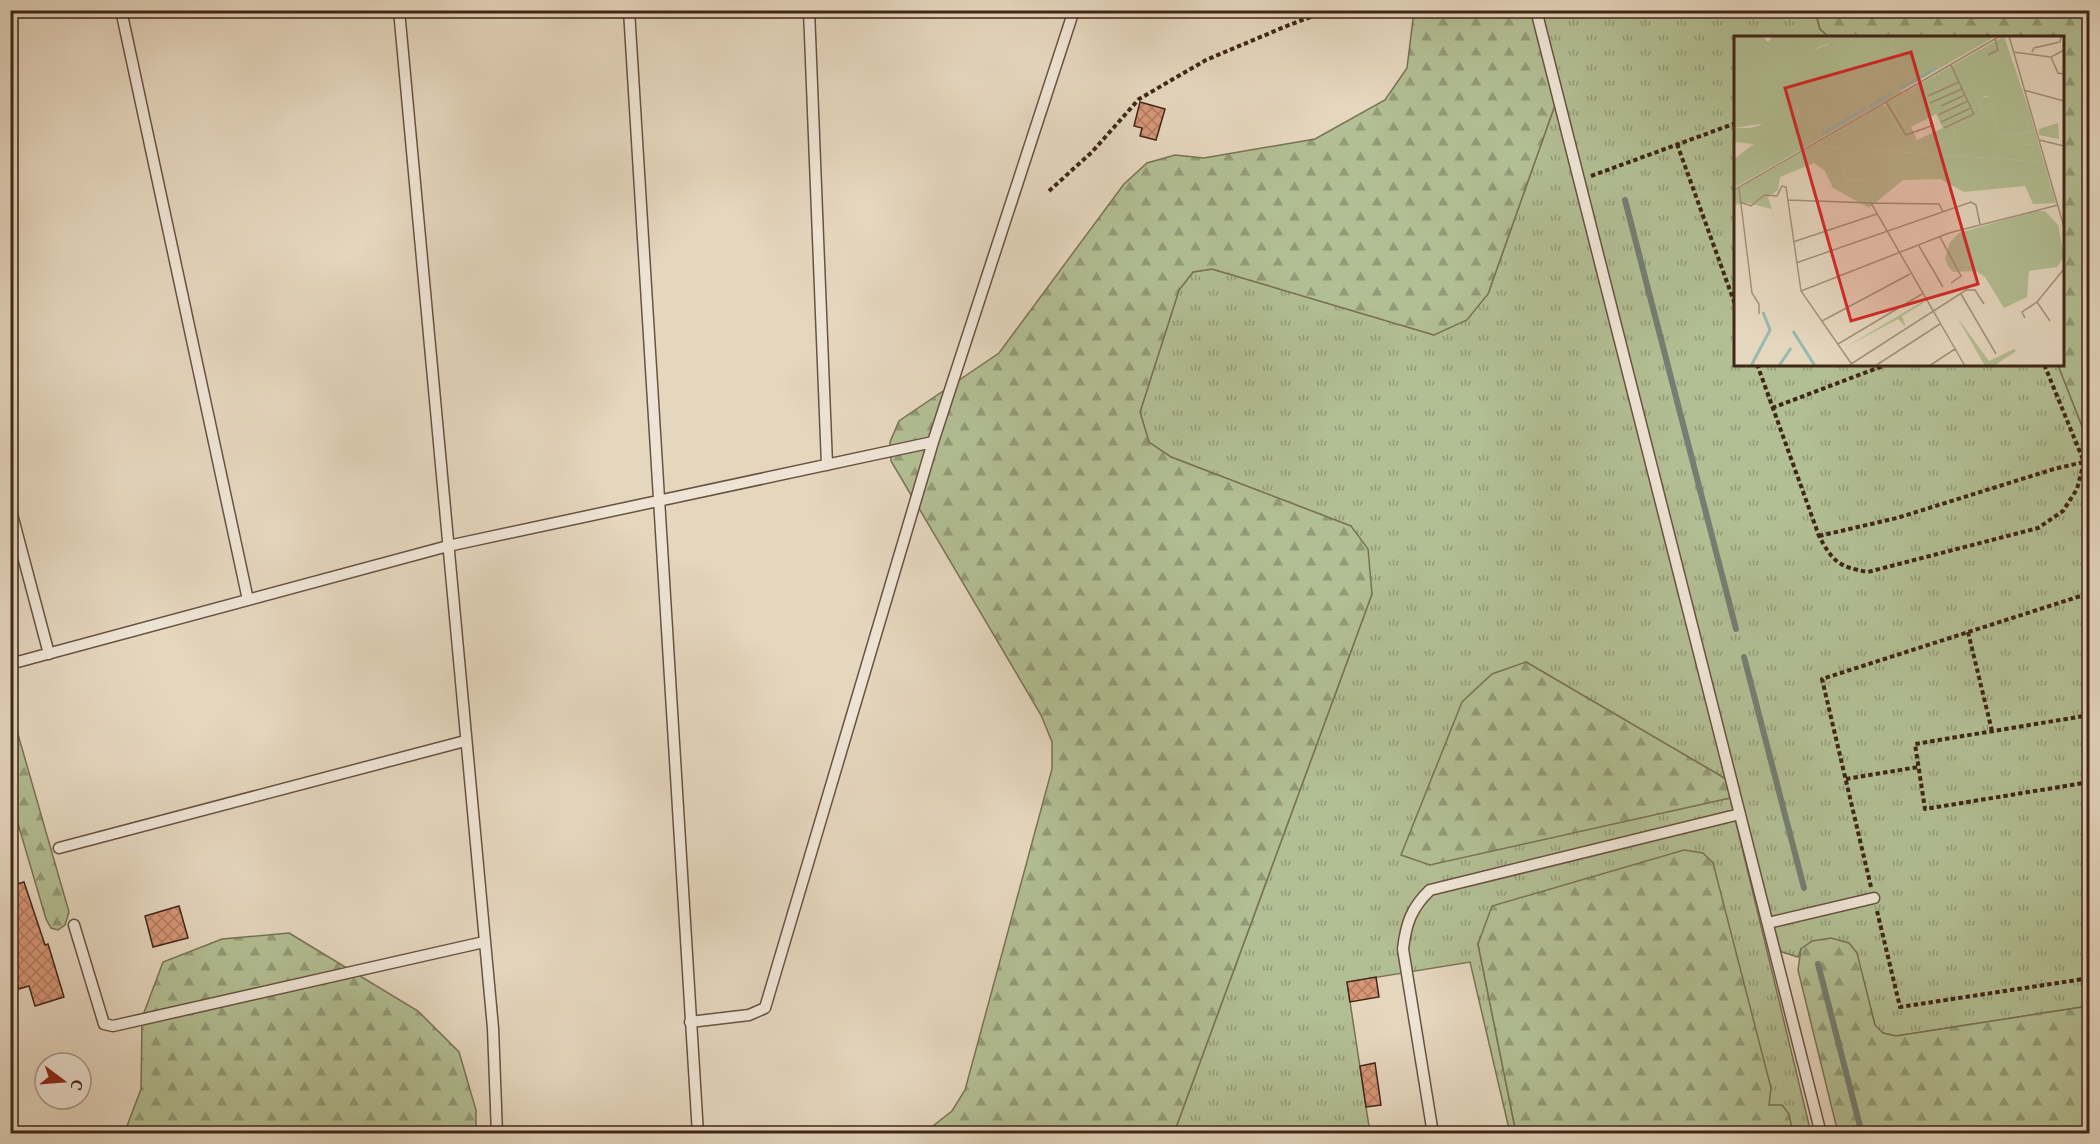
<svg xmlns="http://www.w3.org/2000/svg" width="2100" height="1144" font-family="Vollkorn,serif">
<defs>
<pattern id="grass-tufts" width="24" height="20" patternUnits="userSpaceOnUse" patternTransform="scale(1.5)"><rect width="24" height="20" fill="#b2be93"/><path d="M3 7l-1-3M5 7V3M7 7l1-3M15 17l-1-3M17 17v-4M19 17l1-3" fill="none" stroke="#929a77"/></pattern>
<pattern id="forest-firs" width="22" height="20" patternUnits="userSpaceOnUse" patternTransform="scale(1.5)"><rect width="22" height="20" fill="#b2be93"/><path d="M5 1l3.5 6h-7zM16 11l3.5 6h-7z" fill="#929a77"/></pattern>
<pattern id="building-cross-hatch" width="8" height="8" patternUnits="userSpaceOnUse" patternTransform="scale(1.5)"><rect width="8" height="8" fill="#d69676"/><path d="M0 0l8 8M0 8l8-8" fill="none" stroke="#af7a60"/></pattern>
</defs>
<rect width="100%" height="100%" fill="#e5d6be"/>
<filter id="stains"><feTurbulence type="fractalNoise" baseFrequency=".00333" numOctaves="4"/><feColorMatrix values="0 0 0 0 .2 0 0 0 0 .09 0 0 0 0 .02 0 0 0 .5 -.17"/></filter>
<radialGradient id="worn" r=".72"><stop offset=".6" stop-color="#630" stop-opacity="0"/><stop offset="1" stop-color="#630" stop-opacity=".3"/></radialGradient>
<path fill="url(#grass-tufts)" stroke="#797255" stroke-width="1.5" d="M 1541,11 L 1815,11 L 1820,29 L 1829,37 L 1736,38 L 1736,364 L 2058,365 L 2089,444 L 2089,1006 L 1896,1036 L 1883,1033 L 1875,1026 L 1871,1009 L 1801,949 L 1798,957 L 1782,952 L 1773,943 Z
M 1555,105 L 1726,779 L 1526,662 L 1430,864 L 1730,798 L 1811,1133 L 1693,1133 L 1478,944 L 1516,1133 L 1510,1133 L 1470,962 L 1347,982 L 1370,1133 L 1174,1133 L 1372,594 L 1351,526 L 1171,457 L 1149,443 L 1140,412 L 1179,290 L 1193,272 L 1212,269 L 1434,335 L 1488,294 Z"/>
<path fill="url(#forest-firs)" stroke="#797255" stroke-width="1.5" d="M 1414,11 L 1531,11 L 1555,105 L 1488,294 L 1467,320 L 1434,335 L 1212,269 L 1193,272 L 1179,290 L 1140,412 L 1149,442 L 1171,457 L 1351,526 L 1368,549 L 1372,594 L 1174,1133 L 924,1133 L 952,1111 L 965,1090 L 1052,769 L 1052,742 L 1041,715 L 891,461 L 890,442 L 899,421 L 999,353 L 1124,184 L 1147,163 L 1175,155 L 1204,158 L 1315,139 L 1385,100 L 1407,68 Z
M 1815,11 L 2089,11 L 2089,444 L 2058,365 L 2062,364 L 2062,38 L 1829,37 L 1820,29 Z
M 1526,662 L 1726,779 L 1730,798 L 1430,865 L 1401,855 L 1462,702 L 1492,674 Z
M 11,710 L 69,912 L 65,925 L 58,930 L 51,928 L 46,919 L 11,800 Z
M 1684,850 L 1703,853 L 1713,863 L 1771,1088 L 1769,1105 L 1782,1105 L 1789,1114 L 1793,1133 L 1516,1133 L 1478,944 L 1492,906 Z
M 289,933 L 418,1011 L 459,1052 L 476,1110 L 476,1133 L 124,1134 L 141,1089 L 142,1018 L 163,962 L 222,939 Z
M 1831,938 L 1849,943 L 1857,953 L 1875,1025 L 1883,1033 L 1896,1036 L 2089,1006 L 2089,1133 L 1838,1133 L 1798,970 L 1801,949 L 1812,941 Z"/>
<g fill="none" stroke-linecap="round" stroke-linejoin="round">
<path stroke="#747e72" stroke-width="6" d="M 1625,200 L 1736,629
M 1744,657 L 1804,888
M 1818,964 L 1862,1134"/>
</g>
<path fill="url(#building-cross-hatch)" stroke="#402617" stroke-width="1.5" d="M 1140,102 L 1165,109 L 1156,140 L 1140,136 L 1142,128 L 1134,126 Z
M 24,882 L 45,945 L 48,944 L 64,997 L 35,1006 L 29,986 L 19,989 L 10,961 L 10,886 Z
M 179,906 L 188,938 L 153,947 L 145,916 Z
M 1376,977 L 1379,997 L 1350,1002 L 1347,982 Z
M 1375,1063 L 1381,1105 L 1366,1107 L 1360,1066 Z"/>
<g fill="none" stroke-linecap="round" stroke-linejoin="round">
<g stroke="#695241" stroke-width="13">
<path id="service" d="M 121,10 L 248,600
M 399,10 L 493,1028 L 497,1134
M 629,10 L 698,1134
M 809,10 L 827,465
M 1536,10 L 1821,1134
M 10,507 L 49,654
M 10,664 L 448,546 L 933,442 L 1074,10
M 59,848 L 465,741
M 1768,923 L 1874,898
M 74,925 L 104,1024 L 113,1026 L 484,942
M 690,1022 L 749,1015 L 765,1008 L 933,442
M 1433,1134 L 1403,949 C 1406,924 1411,908 1430,890 L 1740,814"/>
</g>
<path stroke="#402617" stroke-width="4" stroke-dasharray="4.5 3" stroke-linecap="butt" d="M 1677,144 L 1736,307
M 1591,176 L 1736,123
M 1049,191 L 1092,152 L 1139,99 L 1206,60 L 1289,25 L 1330,10
M 1757,364 L 1819,536 C 1833,562 1839,567 1868,572 L 2038,528 L 2063,511 L 2077,489 L 2084,462 L 2044,364
M 1772,408 L 1888,364
M 1819,536 L 1897,518 L 2054,469 L 2084,462
M 1968,632 L 1992,731
M 2090,715 L 1915,744 L 1925,809 L 2090,782
M 1846,779 L 1918,767
M 1871,887 L 1822,679 L 2090,593
M 1877,911 L 1900,1007 L 2090,978"/>
<use href="#service" stroke="#eee4d5" stroke-width="10"/>
</g>
<g transform="translate(1734 36)">
<rect width="330" height="330" fill="#e5d6be"/>
<path d="M 69,0 L 94,0 L 96,7 L 80,13 ZM 101,0 L 152,0 L 172,42 L 166,57 L 0,152 L 0,123 L 20,108 L 0,106 L 0,92 L 16,92 L 64,79 L 64,67 L 111,31 ZM 270,0 L 295,74 L 292,77 L 297,96 L 264,100 L 256,61 L 251,60 L 243,64 L 249,77 L 220,93 L 221,105 L 305,109 L 310,126 L 140,114 L 130,143 L 112,145 L 106,112 L 80,109 L 149,69 L 168,99 L 151,68 ZM 181,54 L 170,91 L 158,69 ZM 202,78 L 209,92 L 183,104 L 177,91 Z" fill="#b2be93" fill-rule="evenodd"/>
<path d="M 0,0 L 28,0 L 34,6 L 39,0 L 69,0 L 82,13 L 95,8 L 94,0 L 101,0 L 111,31 L 64,67 L 63,82 L 44,94 L 25,88 L 0,92 ZM 152,0 L 262,0 L 166,55 L 163,50 L 172,42 ZM 222,31 L 238,62 L 256,61 L 264,100 L 297,96 L 292,77 L 295,74 L 305,109 L 221,106 L 220,93 L 249,76 L 243,64 L 235,63 ZM 196,45 L 202,51 L 190,58 L 196,80 L 170,91 L 158,69 ZM 151,68 L 168,99 L 167,102 L 149,100 L 142,95 ZM 324,87 L 325,103 L 305,99 L 305,93 ZM 80,109 L 106,112 L 112,145 L 130,143 L 133,118 L 140,114 L 310,126 L 322,167 L 299,168 L 291,150 L 230,156 L 207,143 L 169,144 L 135,172 L 99,152 L 91,135 L 80,127 L 46,141 L 44,154 L 34,161 L 38,173 L 14,167 L 0,169 L 0,155 ZM 302,175 L 311,175 L 324,189 L 330,221 L 323,231 L 295,235 L 293,261 L 270,272 L 251,241 L 242,235 L 219,236 L 214,230 L 211,223 L 216,206 L 225,197 ZM 188,266 L 191,266 L 168,280 L 172,291 L 164,283 L 110,312 ZM 223,281 L 255,325 L 280,313 L 282,315 L 260,330 L 251,330 Z" fill="#b2be93"/>
<path fill="none" stroke="#96b9ae" stroke-width="3" d="M 166,53 L 202,32M 135,71 L 158,57M 88,98 L 132,72M 59,295 L 81,330M 17,330 L 36,294 L 29,276M 45,330 L 57,312"/>
<path fill="none" stroke="#a3907b" stroke-width="1.5" d="M 275,0 L 330,191M 330,14 L 317,21 L 324,37 L 330,38M 279,16 L 316,21M 298,16 L 300,12 L 326,6 L 327,0M 254,19 L 264,14 L 261,3M 290,54 L 330,65M 194,60 L 225,46M 152,66 L 172,99 L 200,89M 196,67 L 228,53M 207,70 L 231,59M 204,79 L 234,65M 207,86 L 237,72 L 217,29M 210,92 L 240,78 L 237,72M 305,104 L 330,110M 5,152 L 18,257 L 25,268 L 25,278M 0,154 L 266,0M 54,164 L 137,167 L 231,330M 6,166 L 17,170 L 30,159 L 43,160 L 48,150 L 52,151 L 67,255 L 119,330M 137,167 L 205,168 L 209,176M 206,201 L 227,240 L 217,247M 59,206 L 143,178M 185,210 L 209,251M 62,227 L 237,166 L 242,169 L 246,188M 67,255 L 215,197 L 324,169M 227,258 L 262,318M 303,266 L 330,233M 291,282 L 288,276 L 303,266 L 316,285M 88,285 L 176,238M 104,308 L 188,258M 114,330 L 232,254 L 241,254 L 250,268M 141,330 L 206,288M 195,330 L 221,313"/>
<path fill="#d62828" fill-opacity="0.15" stroke="#d62828" stroke-width="3" d="M 177,16 L 244,248 L 117,285 L 51,52 Z"/>
<rect width="330" height="330" fill="none" stroke="#402617" stroke-width="3"/>
</g>
<rect width="2100" height="1144" fill="none" stroke="#e5d6be" stroke-width="36"/>
<rect x="12" y="12" width="2076" height="1120" fill="none" stroke="#402617" stroke-width="3"/>
<rect x="18" y="18" width="2064" height="1108" fill="none" stroke="#402617" stroke-width="1.5"/>
<g transform="translate(63 1081) rotate(106)"><circle r="28" fill="#eee4d5" stroke="#a89889" stroke-width="1.5"/>
<path d="M0-4.5L10 22L0 15L-10 22Z" fill="#8f2418"/>
<text y="-9" font-size="16" font-weight="bold" text-anchor="middle" fill="#402617">С</text>
</g>
<rect width="100%" height="100%" filter="url(#stains)"/>
<rect width="100%" height="100%" fill="url(#worn)"/>
</svg>
